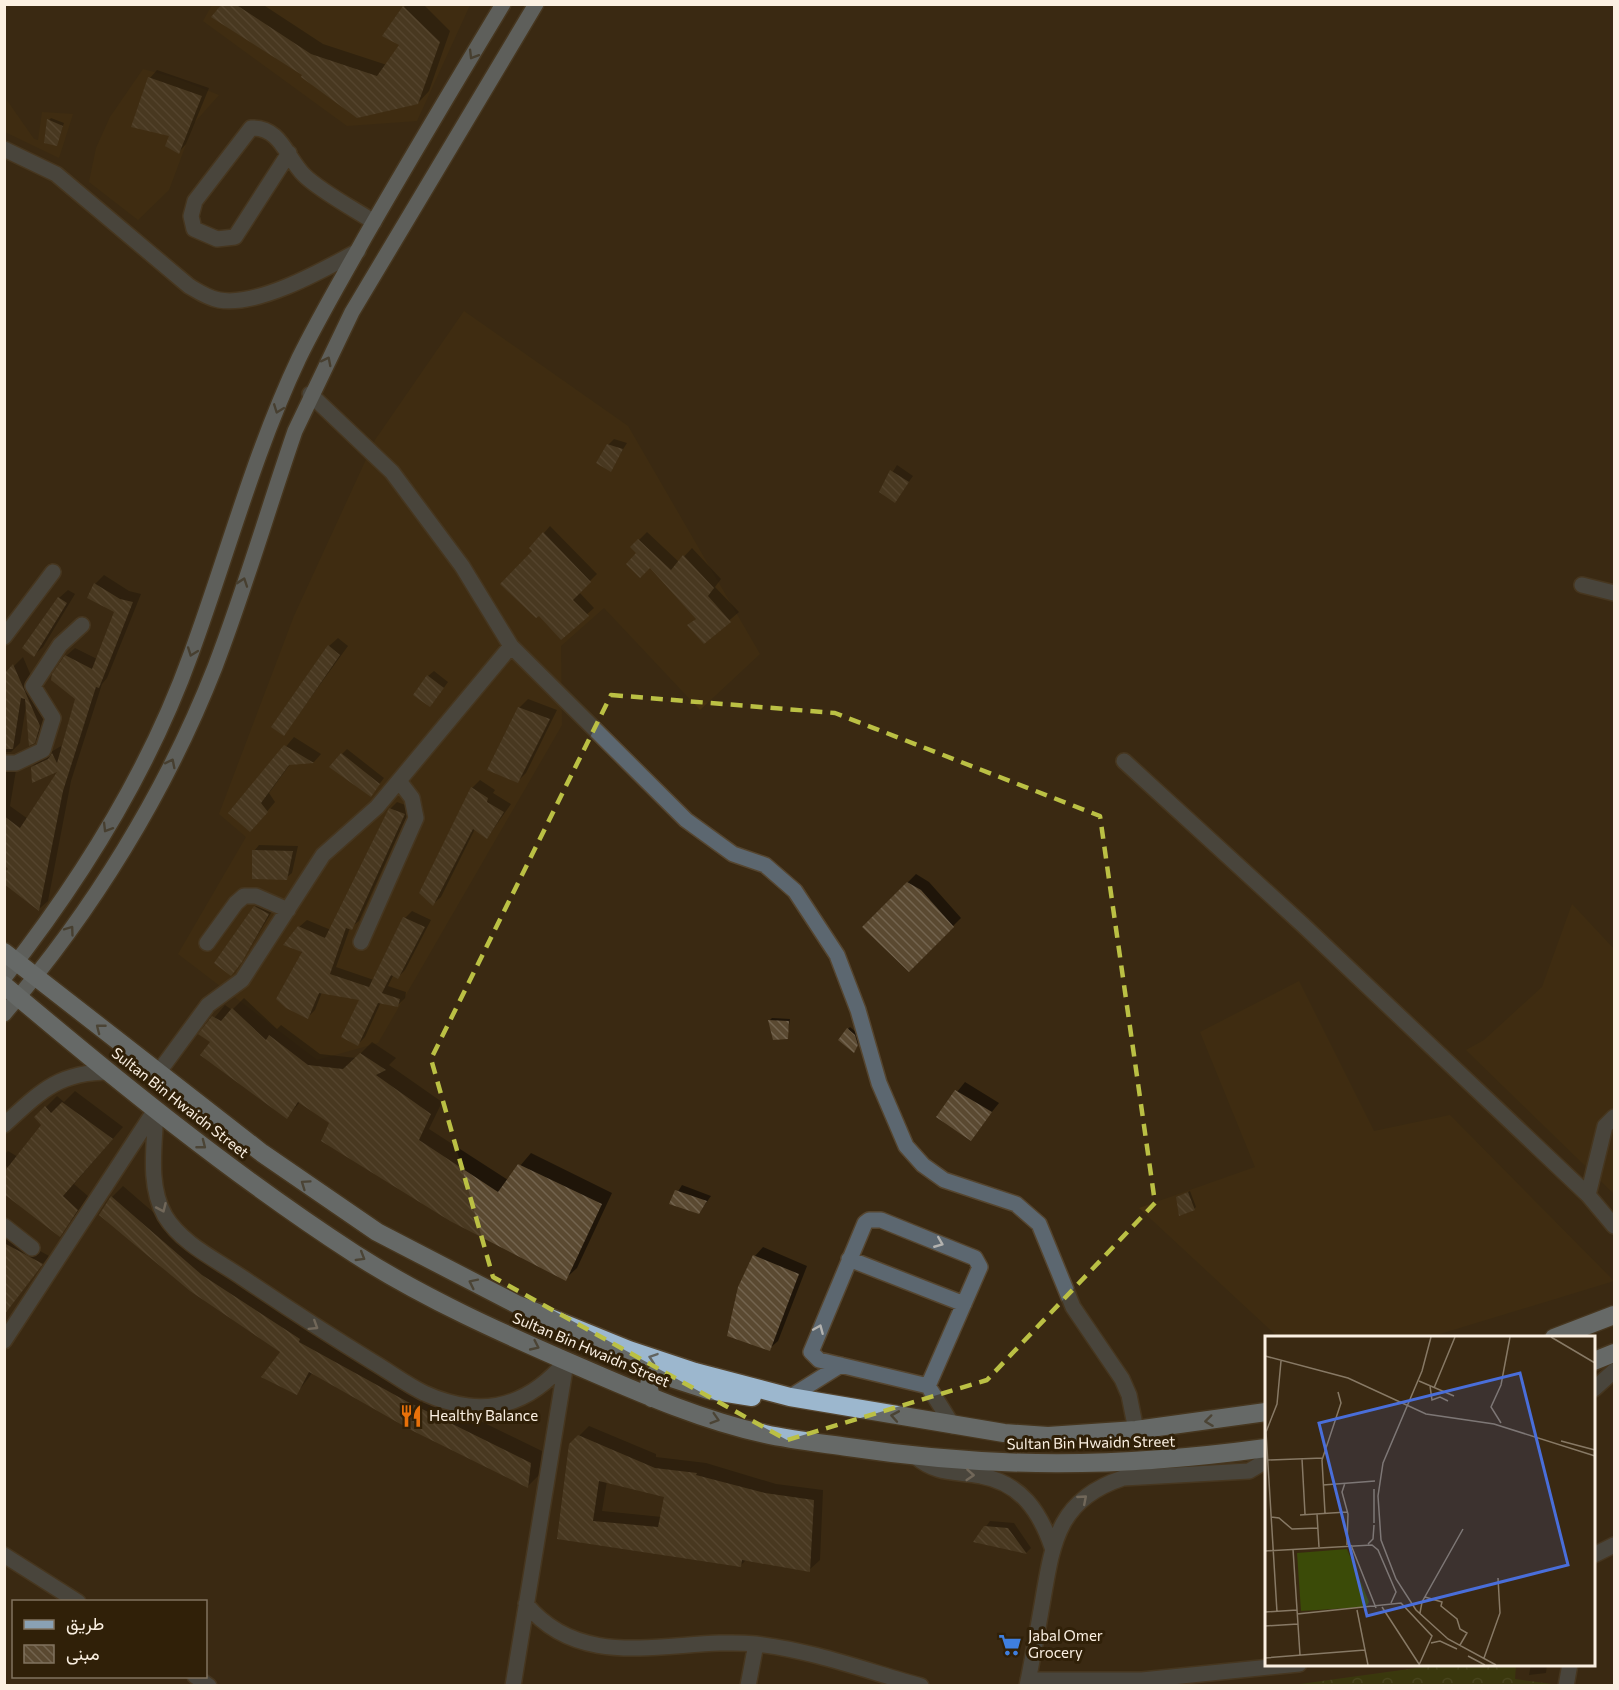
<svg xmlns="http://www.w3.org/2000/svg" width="1619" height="1690" font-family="Commissioner,Vazirmatn,sans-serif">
<defs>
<pattern id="park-crowns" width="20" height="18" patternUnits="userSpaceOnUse" patternTransform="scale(1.5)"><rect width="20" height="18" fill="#3b4b08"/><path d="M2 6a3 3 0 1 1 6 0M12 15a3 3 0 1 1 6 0" fill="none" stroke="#58652c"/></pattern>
<pattern id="building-back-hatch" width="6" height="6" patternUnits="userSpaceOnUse" patternTransform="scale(1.5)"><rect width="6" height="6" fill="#5a4931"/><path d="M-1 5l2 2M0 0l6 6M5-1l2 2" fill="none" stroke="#73644f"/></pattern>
</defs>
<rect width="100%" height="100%" fill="#3a2912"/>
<path fill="#453011" d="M 212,5 L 470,5 L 417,121 L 347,126 L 203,21 Z
M 143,69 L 176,78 L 219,95 L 194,123 L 169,190 L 138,220 L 89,182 L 96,148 L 110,117 Z
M 4,96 L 34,139 L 38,140 L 42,112 L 73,114 L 59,158 L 5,132 Z
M 464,311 L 628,426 L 760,654 L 700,710 L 604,608 L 561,646 L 562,725 L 378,1043 L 317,1060 L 178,954 L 246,837 L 219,814 L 294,616 L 375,440 Z
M 1572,904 L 1614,949 L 1614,1194 L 1466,1050 L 1484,1040 L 1542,987 Z
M 1299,981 L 1374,1131 L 1450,1115 L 1614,1281 L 1430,1337 L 1278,1337 L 1139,1208 L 1255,1167 L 1200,1032 Z"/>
<path fill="url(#park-crowns)" d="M 1438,1665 L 1516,1665 L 1515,1679 L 1552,1684 L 1293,1685 Z"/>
<path fill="#0007" fill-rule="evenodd" d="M 224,4 L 262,4 L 323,44 L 387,65 L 401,45 L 404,7 L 407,4 L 423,4 L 450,31 L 429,91 L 418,103 L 304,74 Z
M 157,70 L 209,88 L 186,144 L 179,152 L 150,78 Z
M 51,118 L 64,123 L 57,144 L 49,120 Z
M 614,439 L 627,443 L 610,470 L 608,445 Z
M 897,465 L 913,476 L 895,501 L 881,491 Z
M 550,526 L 597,574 L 579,592 L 594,608 L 561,638 L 531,548 Z
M 647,532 L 679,562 L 692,548 L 721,579 L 715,587 L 739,612 L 704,642 L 689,626 L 697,618 L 632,547 Z
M 104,575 L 129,591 L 141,594 L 107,678 L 102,684 L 71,781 L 48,901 L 39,909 L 4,862 L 4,757 L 17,764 L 10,806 L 28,819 L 61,768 L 32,767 L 41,758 L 61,746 L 62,748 L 76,698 L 66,656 L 75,648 L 97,659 L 116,611 L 95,584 Z
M 68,590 L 75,594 L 43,647 L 34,655 L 59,598 Z
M 338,638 L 348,646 L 284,734 L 329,646 Z
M 23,657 L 48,716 L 43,733 L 34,742 L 26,706 L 20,743 L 11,752 L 4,752 L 4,676 Z
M 434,671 L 448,682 L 435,700 L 428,676 Z
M 528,699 L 557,710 L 526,773 L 518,781 L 519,708 Z
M 294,737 L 321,754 L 314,762 L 291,763 L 269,793 L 275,802 L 259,821 L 230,813 Z
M 347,749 L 384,778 L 371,795 L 342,754 Z
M 480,780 L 495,790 L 493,793 L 511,804 L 487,838 L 475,829 L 441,897 L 433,904 L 421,893 L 472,788 Z
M 397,802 L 411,807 L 359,921 L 350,928 L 336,967 L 374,980 L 405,918 L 412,911 L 431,920 L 405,970 L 398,977 L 394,974 L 388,986 L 406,992 L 405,998 L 398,1005 L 381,1002 L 365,1037 L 358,1044 L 361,999 L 322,992 L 315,1010 L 308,1017 L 299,927 L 307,920 L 331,930 L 390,809 Z
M 259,845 L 298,846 L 292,873 L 286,878 L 254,851 Z
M 916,874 L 929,882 L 961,918 L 909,970 L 864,927 Z
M 264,898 L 276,905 L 239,966 L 255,907 Z
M 244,998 L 277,1029 L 281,1025 L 320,1054 L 356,1058 L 372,1042 L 396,1058 L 389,1065 L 442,1102 L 429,1129 L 508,1180 L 531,1153 L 612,1193 L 577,1268 L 565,1279 L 300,1102 L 287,1117 L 212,1042 L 201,1034 L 225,1005 L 232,1010 Z
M 772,1018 L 790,1019 L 787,1037 L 770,1020 Z
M 850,1027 L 857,1033 L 860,1042 L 856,1048 L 848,1029 Z
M 965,1082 L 999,1103 L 970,1139 L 938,1116 Z
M 75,1091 L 123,1127 L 74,1184 L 89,1197 L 60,1235 L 4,1192 L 4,1169 L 13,1173 L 15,1171 L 4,1165 L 4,1155 L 8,1151 L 18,1157 L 43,1125 L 36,1117 L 57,1096 L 64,1102 Z
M 682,1185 L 711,1196 L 699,1213 L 671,1203 Z
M 123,1186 L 213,1264 L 417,1390 L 542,1451 L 539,1475 L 528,1486 L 313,1372 L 297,1393 L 282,1352 L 101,1215 L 112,1197 Z
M 1190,1191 L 1196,1207 L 1194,1209 L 1178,1197 Z
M 4,1231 L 49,1256 L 9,1306 L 4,1303 Z
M 763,1247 L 807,1266 L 778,1341 L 769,1349 L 740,1287 L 755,1256 Z
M 589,1426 L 656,1454 L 656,1457 L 706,1463 L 776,1484 L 823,1490 L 820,1560 L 809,1570 L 747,1559 L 741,1565 L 559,1537 L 570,1445 ZM 607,1481 L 665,1496 L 662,1517 L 602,1511 Z
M 990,1521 L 1014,1523 L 1031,1548 L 1026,1553 L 975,1541 Z
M 1531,1664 L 1547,1664 L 1546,1673 L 1529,1675 Z"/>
<path fill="url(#building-back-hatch)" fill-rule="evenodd" d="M 222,4 L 235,4 L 311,54 L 377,76 L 399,45 L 382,36 L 403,6 L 440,42 L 418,104 L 357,118 L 301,77 L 302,75 L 211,17 Z
M 148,77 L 202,96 L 179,154 L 165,146 L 169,136 L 131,127 Z
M 47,119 L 63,126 L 57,146 L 44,143 Z
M 607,444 L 623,449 L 611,472 L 596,463 Z
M 890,470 L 909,482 L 895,503 L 879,492 Z
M 543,532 L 591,582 L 573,600 L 589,616 L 561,640 L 539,616 L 536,618 L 500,584 L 532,551 L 529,548 Z
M 638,539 L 671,570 L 683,555 L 714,588 L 708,596 L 731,622 L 704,644 L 687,625 L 696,619 L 650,568 L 640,578 L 626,564 L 636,553 L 630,547 Z
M 94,583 L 120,599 L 133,602 L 99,688 L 96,687 L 63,791 L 39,911 L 4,884 L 4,873 L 8,869 L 4,864 L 4,816 L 20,828 L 57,772 L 32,783 L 31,767 L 48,759 L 52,753 L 57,763 L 75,699 L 51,680 L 52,674 L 65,655 L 92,669 L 114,612 L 87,598 Z
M 58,597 L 67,603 L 34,657 L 22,648 Z
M 328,645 L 340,655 L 284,736 L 271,727 Z
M 13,664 L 40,726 L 35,743 L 29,746 L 25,699 L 21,698 L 13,749 L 4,749 L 4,674 Z
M 427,675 L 444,688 L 430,707 L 413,695 Z
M 518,707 L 550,719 L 518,783 L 487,770 Z
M 284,745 L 314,763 L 289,765 L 261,803 L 268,812 L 250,832 L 228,813 Z
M 341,753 L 380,784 L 371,797 L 329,767 Z
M 471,787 L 488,798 L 487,802 L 504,812 L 487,839 L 473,829 L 433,906 L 419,893 Z
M 389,808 L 405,814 L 352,930 L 346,928 L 330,974 L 369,987 L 403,917 L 425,927 L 398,979 L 391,975 L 382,993 L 400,999 L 398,1007 L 378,1003 L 358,1046 L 341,1037 L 359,1000 L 319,993 L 308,1019 L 286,1008 L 276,999 L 302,952 L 283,945 L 298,926 L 325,938 Z
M 252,850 L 293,851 L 287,880 L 252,879 Z
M 907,882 L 921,890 L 954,927 L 909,972 L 862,927 Z
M 254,906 L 269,914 L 242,962 L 231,976 L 214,963 Z
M 232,1008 L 266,1040 L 269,1035 L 308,1065 L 343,1069 L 360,1053 L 386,1070 L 376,1075 L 431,1114 L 419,1140 L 498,1192 L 518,1164 L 602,1204 L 566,1281 L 450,1221 L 321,1141 L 329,1123 L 298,1102 L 287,1119 L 200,1055 L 210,1042 L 198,1034 L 212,1016 L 221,1021 Z
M 768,1020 L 789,1021 L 788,1039 L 773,1040 Z
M 847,1028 L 855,1035 L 858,1045 L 854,1053 L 838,1040 Z
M 955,1090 L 992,1112 L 971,1141 L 936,1117 Z
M 62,1102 L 113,1139 L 63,1196 L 78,1210 L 60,1237 L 4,1194 L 4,1172 L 41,1125 L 34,1117 L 45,1106 L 51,1113 Z
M 675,1190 L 707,1201 L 699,1214 L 669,1204 Z
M 1188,1192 L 1195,1210 L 1179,1216 L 1176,1197 Z
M 111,1196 L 202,1275 L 300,1339 L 299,1342 L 406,1401 L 531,1463 L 528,1488 L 411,1430 L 309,1372 L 297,1395 L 261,1377 L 280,1352 L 190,1291 L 99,1215 Z
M 4,1243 L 43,1264 L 4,1315 Z
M 753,1255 L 799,1274 L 770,1351 L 727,1336 L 738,1287 Z
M 578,1435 L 655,1468 L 697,1473 L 696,1475 L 765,1493 L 814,1500 L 810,1572 L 742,1560 L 741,1567 L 557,1539 L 569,1444 ZM 599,1481 L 664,1497 L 658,1527 L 593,1521 Z
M 984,1526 L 1008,1528 L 1027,1554 L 973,1542 Z"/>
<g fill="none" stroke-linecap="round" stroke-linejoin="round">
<g stroke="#55452f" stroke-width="18">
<path id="minor" d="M 4,149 L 56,174 L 189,286 C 199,292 208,298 219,300 C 258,307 323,270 358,251
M 289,153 L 235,237 L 217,239 L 194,229 L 191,216 L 195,201 L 251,128 C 281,127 286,157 304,175 C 320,191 354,209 374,222
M 310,394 L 392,472 L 462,566 L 511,646 L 686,820 L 733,854 L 765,865 L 795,891 L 837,955 L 858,1010 L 879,1083 L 906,1146 L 923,1165 L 944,1180 L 1016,1204 L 1039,1224 L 1073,1307 L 1122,1379 L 1129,1395 L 1136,1430
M 1582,585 L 1614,593
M 4,637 L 53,572
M 1124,761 L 1303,925 L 1588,1195 L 1614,1226
M 4,763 L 16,763 L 43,750 L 53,718 L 33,686 L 60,645 L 82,625
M 361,942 L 416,818 L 412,798 L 399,781
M 207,943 L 236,903 L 244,896 L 256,896 L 288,910
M 158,1073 L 208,1005 L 242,980 L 323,855 L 377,807 L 511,646
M 156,1109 C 155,1144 147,1184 165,1216 C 182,1244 217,1260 243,1278 C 286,1307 329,1335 373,1362 C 390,1372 407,1385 424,1393 C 437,1399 453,1404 468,1406 C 509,1411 541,1391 566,1361
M 4,1125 C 40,1092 58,1072 109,1072
M 1588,1195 L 1605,1126 L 1614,1117
M 4,1226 L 32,1248
M 849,1259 L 964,1304
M 4,1341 L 155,1110
M 928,1386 L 980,1267 L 975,1258 L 881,1220 L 869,1220 L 865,1223 L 811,1352 L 819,1360 L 928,1386 L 953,1426
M 1594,1389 L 1614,1371
M 790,1397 L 841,1365
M 916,1457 C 937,1475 956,1471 981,1476 C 1021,1483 1040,1512 1052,1547
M 4,1555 L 78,1602
M 1594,1555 L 1614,1545
M 526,1604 C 585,1676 677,1636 756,1644 C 811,1650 867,1671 921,1686
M 195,1676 L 209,1686
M 1028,1680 L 1142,1680 L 1299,1664
M 513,1686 L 566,1363
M 748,1686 L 756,1644
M 1027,1686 C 1033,1657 1038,1628 1043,1599 C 1053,1540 1059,1499 1123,1478 L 1249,1471 L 1266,1461
M 1566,1686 L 1570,1664"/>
</g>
<g stroke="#55452f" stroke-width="18">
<path id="major" d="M 4,978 C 81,880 149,771 191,654 C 227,556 254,453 299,358 C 319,317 343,277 365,237 C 410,159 456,82 503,4
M 4,1014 C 92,912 166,792 215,667 C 245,589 268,509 295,431 L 352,312 L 536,4"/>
</g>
<g stroke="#55452f" stroke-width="21">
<path id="highway" d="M 4,952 L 262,1153 L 377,1232 L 516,1304 L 629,1350 L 695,1372 L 790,1397 L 1004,1433 L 1048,1436 L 1136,1430 L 1266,1412
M 4,985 C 116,1080 232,1174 355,1254 C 425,1299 504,1334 580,1367 C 640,1393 701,1420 765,1434 C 792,1440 820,1443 848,1447 C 995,1469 1119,1468 1266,1448
M 1554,1338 L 1614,1315
M 1594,1361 L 1614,1353
M 652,1398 C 648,1389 647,1383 654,1375 L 662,1375 L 708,1390 L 752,1397"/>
</g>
<use href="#minor" stroke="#5c6770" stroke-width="15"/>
<use href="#major" stroke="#8aa1b4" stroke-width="15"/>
<use href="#highway" stroke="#9cb7ce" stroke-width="18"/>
</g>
<defs><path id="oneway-chevron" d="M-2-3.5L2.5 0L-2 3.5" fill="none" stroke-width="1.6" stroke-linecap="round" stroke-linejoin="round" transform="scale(1.5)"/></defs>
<g stroke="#585a55">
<use href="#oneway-chevron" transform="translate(473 55) rotate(121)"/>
<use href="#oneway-chevron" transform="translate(327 361) rotate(-63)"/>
<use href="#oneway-chevron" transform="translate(278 409) rotate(111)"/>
<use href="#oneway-chevron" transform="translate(243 582) rotate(-71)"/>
<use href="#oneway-chevron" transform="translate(192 652) rotate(110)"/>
<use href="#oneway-chevron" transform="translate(171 763) rotate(-63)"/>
<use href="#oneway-chevron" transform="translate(107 828) rotate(121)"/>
<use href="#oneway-chevron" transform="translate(70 930) rotate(-54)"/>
</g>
<g stroke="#616461">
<use href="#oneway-chevron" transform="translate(100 1028) rotate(-142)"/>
<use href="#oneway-chevron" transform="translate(202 1145) rotate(38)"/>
<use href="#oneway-chevron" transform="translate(305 1184) rotate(-145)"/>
<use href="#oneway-chevron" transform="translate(361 1257) rotate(31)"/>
<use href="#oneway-chevron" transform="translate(473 1283) rotate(-154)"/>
<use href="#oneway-chevron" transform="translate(535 1346) rotate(25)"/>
<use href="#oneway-chevron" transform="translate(653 1358) rotate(-161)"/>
<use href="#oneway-chevron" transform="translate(895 1416) rotate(-170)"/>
<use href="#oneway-chevron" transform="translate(715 1419) rotate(17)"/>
<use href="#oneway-chevron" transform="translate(1209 1421) rotate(173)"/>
</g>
<g stroke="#b3b2af">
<use href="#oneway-chevron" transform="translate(162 1208) rotate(66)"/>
<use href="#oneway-chevron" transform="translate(939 1243) rotate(22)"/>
<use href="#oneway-chevron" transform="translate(314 1326) rotate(32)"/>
<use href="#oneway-chevron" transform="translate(819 1329) rotate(-67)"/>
<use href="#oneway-chevron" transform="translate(970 1475) rotate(4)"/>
<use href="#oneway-chevron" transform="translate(1083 1499) rotate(-41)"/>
</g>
<path d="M0 0H1619V1690H0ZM 611,695 L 835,713 L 1100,816 L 1155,1203 L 987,1380 L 787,1440 L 493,1277 L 431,1059 Z" fill="#3a2912" fill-opacity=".55" fill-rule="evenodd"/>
<path fill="none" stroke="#bbc044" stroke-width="4.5" stroke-dasharray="12 8" stroke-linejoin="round" d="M 611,695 L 835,713 L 1100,816 L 1155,1203 L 987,1380 L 787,1440 L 493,1277 L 431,1059 Z"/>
<defs>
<g id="restaurant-bare" transform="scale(1.8)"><path d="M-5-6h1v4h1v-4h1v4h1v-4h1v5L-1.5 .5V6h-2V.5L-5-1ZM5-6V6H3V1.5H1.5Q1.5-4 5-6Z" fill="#e8710a" stroke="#302008" stroke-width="2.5" paint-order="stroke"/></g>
<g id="supermarket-bare" transform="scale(1.8)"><path d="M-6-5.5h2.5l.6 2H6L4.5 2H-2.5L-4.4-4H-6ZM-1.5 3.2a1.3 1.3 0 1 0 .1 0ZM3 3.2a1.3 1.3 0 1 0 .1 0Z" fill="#3f7fe0" stroke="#302008" stroke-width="2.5" paint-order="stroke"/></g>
</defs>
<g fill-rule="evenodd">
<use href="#restaurant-bare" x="411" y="1416"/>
<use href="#supermarket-bare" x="1010" y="1645"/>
</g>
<g text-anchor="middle" stroke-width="6" stroke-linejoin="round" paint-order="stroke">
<g font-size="15" fill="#fbf0e2" stroke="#302008">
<text transform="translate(180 1103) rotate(38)" y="5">Sultan Bin Hwaidn Street</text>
<text transform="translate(591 1350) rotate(23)" y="5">Sultan Bin Hwaidn Street</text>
<text transform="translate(1091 1443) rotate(-1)" y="5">Sultan Bin Hwaidn Street</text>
</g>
<g font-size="15" fill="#fbf0e2" stroke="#302008" text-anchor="start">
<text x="429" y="1421">Healthy Balance</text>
<text x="1028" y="1641">Jabal Omer<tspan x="1028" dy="17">Grocery</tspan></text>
</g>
</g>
<g transform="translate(1265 1336)">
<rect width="330" height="330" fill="#3a2912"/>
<path d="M 82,213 L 104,266 L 101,271 L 36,275 L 32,217 Z" fill="#3b4b08"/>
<path fill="none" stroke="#877965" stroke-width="1.5" d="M 166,1 L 157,35 L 118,127 L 113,160 L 116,204 L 131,243 L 151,274 L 183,303 L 231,329M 286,1 L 330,27M 0,20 L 83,42 L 161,78 L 229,88 L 330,120M 154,45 L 189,60M 165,50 L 167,64 L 175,61 L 183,65M 169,52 L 190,1M 236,87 L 226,71 L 236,49 L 245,1M 296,105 L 330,114M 37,123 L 40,178M 3,124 L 58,122M 80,147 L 77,156 L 83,178 L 82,209M 58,149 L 110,145M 109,153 L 109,187M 60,177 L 57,124 L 76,67 L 73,56M 52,178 L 54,211M 35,179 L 82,176M 6,181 L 14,182 L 27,193 L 53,192M 103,208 L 108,203 L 109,189M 86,209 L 111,272M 28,213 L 35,319M 0,215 L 107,209 L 113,214 L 131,256 L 126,267M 160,261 L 177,266 L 176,270 L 192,283 L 195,293 L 202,297 L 195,309M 117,271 L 154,328M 92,274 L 103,329M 0,276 L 32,274M 12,276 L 1,96 L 12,68 L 16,25M 155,277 L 157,266 L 198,193M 32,278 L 136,267 L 167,300 L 154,329M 0,290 L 33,288M 166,307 L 175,305 L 192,313M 203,320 L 220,329M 0,322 L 100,314M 219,322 L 235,277 L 233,242"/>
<path fill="#496eda" fill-opacity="0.15" stroke="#496eda" stroke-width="3" d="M 255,37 L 303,229 L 102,280 L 54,87 Z"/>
<rect width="330" height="330" fill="none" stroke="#fbf0e2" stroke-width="3"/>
</g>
<rect width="1619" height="1690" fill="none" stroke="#fbf0e2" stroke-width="12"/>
<rect x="12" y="1600" width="195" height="78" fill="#302008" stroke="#81735f" stroke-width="1.5"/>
<rect x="24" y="1620" width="30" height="9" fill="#8aa1b4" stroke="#81735f" stroke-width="1.5"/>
<text x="66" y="1630" font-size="18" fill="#fbf0e2">طريق</text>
<rect x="24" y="1645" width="30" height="18" fill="url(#building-back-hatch)" stroke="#81735f" stroke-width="1.5"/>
<text x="66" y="1660" font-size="18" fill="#fbf0e2">مبنى</text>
</svg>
